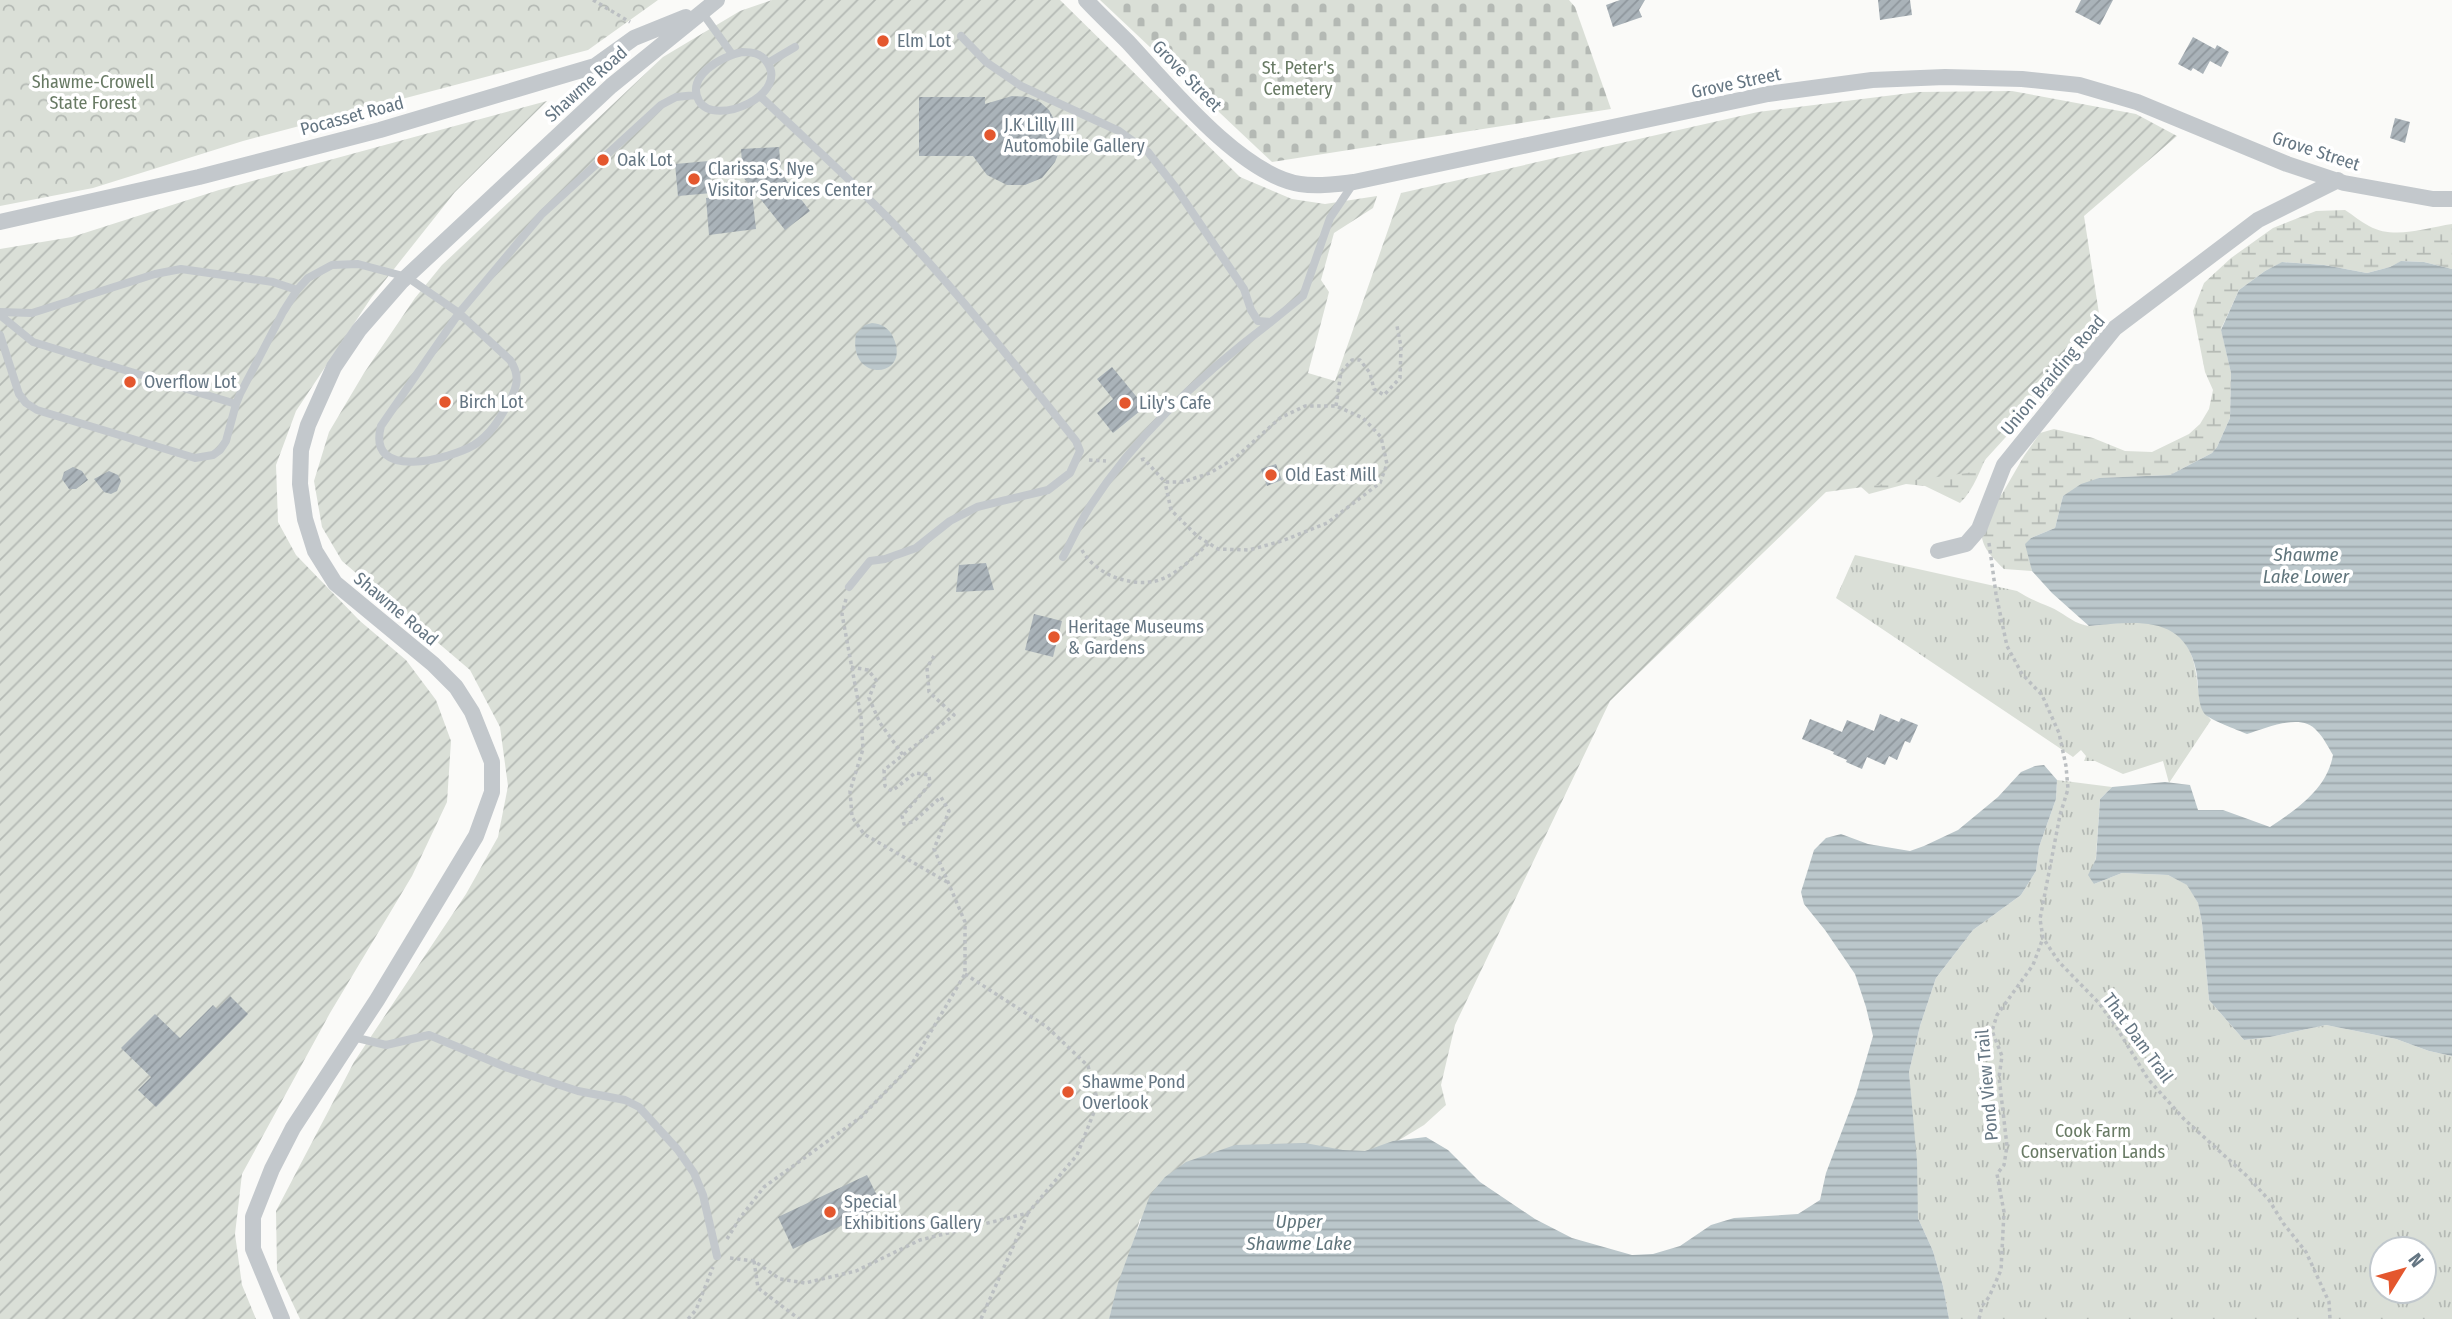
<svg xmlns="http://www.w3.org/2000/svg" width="2452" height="1319" font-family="'Fira Sans Condensed',sans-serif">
<defs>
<pattern id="forest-crowns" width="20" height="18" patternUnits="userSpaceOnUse" patternTransform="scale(1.75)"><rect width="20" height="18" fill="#dadfd7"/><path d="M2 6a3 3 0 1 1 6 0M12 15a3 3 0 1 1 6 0" fill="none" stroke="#b4b9b4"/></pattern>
<pattern id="wetland-marsh" width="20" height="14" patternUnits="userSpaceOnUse" patternTransform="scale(1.75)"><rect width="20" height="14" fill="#dadfd7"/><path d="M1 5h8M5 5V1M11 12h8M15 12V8" fill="none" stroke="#b4b9b4"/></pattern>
<pattern id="cemetery-stones" width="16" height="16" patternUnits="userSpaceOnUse" patternTransform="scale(1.75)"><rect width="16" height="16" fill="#dadfd7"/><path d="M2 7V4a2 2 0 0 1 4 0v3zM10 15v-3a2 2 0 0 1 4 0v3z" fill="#b4b9b4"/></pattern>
<pattern id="park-tufts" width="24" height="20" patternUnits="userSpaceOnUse" patternTransform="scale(1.75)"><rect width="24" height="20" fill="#dadfd7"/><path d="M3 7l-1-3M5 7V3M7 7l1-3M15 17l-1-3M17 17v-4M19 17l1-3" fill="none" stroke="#b4b9b4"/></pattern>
<pattern id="garden-furrows" width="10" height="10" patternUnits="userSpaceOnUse" patternTransform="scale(1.75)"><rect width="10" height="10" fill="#dadfd7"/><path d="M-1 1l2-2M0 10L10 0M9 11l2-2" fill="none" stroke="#b4b9b4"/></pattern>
<pattern id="water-rules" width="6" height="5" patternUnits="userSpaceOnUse" patternTransform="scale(1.75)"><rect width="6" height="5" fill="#bbc7cb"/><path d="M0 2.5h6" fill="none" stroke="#9ca6aa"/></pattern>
<pattern id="building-hatch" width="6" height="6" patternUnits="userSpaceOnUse" patternTransform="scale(1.75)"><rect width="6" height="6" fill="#aab3b9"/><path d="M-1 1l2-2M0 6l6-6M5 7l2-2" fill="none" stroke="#8e969c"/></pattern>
</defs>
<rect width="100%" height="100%" fill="#fafaf8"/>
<path fill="url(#forest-crowns)" d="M 0,0 L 658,0 L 588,50 L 243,141 L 93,188 L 0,206 Z"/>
<path fill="url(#wetland-marsh)" d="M 2345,210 C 2353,215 2361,222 2369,226 C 2394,240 2425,228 2452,224 L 2452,269 L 2424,262 L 2402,261 L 2390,267 L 2367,273 L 2324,265 L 2283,262 L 2265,271 L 2239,290 L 2221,329 L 2231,373 L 2230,418 L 2217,447 L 2212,453 L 2170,475 L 2099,478 L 2063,496 L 2055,528 L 2031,538 L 2026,544 L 2032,571 L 2004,569 C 1983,548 1980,544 1981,514 L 2002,494 L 2024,456 L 2040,433 L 2054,429 L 2093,438 L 2125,451 L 2152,452 L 2189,434 L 2200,424 L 2209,409 L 2213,390 L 2205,372 L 2193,311 L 2204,283 L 2231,258 L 2273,228 L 2316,211 Z
M 1990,450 C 1980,468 1975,489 1960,503 L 1925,486 L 1906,484 L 1869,494 L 1860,486 Z"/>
<path fill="url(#cemetery-stones)" d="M 1100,0 L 1569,0 L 1575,7 L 1611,109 L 1272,162 Z"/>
<path fill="url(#park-tufts)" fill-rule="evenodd" d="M 1855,555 L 2017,591 C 2028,598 2038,602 2050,607 C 2062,612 2072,622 2084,625 C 2091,627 2099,625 2106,624 C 2129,622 2160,618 2179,636 C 2205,661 2190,699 2211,720 L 2169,783 L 2163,761 L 2123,774 L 2095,761 L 2084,761 L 2086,756 L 2081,750 L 2073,757 L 1836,598 Z
M 2057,780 L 2112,787 L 2100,799 L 2094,884 L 2122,873 L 2168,875 L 2188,885 L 2198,903 L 2202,923 L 2209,1000 L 2244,1040 L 2270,1037 L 2326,1025 L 2396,1039 L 2429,1051 L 2452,1056 L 2452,1319 L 1949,1319 L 1943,1286 L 1933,1251 L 1918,1218 L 1909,1072 L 1920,1026 L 1936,978 L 1973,930 L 2021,895 L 2036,871 L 2039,847 L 2056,799 ZM 2382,1249 L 2424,1249 L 2424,1291 L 2382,1291 Z"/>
<path fill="url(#garden-furrows)" d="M 772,0 L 1060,0 L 1240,177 L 1292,199 L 1325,204 L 1377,196 L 1373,208 L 1334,233 L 1321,280 L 1329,292 L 1308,373 L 1335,381 L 1401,193 L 1758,112 L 1918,92 L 2012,91 L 2136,114 L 2177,136 L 2084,216 L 2104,346 L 2025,416 L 1974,472 L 1826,492 L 1610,701 L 1455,1025 L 1441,1085 L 1446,1105 L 1424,1125 L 1378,1153 L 1140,1219 C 1131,1253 1118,1285 1109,1319 L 300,1319 L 277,1270 L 276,1211 L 354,1062 L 466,894 L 498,837 L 508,786 L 500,727 L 470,670 L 342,561 L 322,527 L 314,481 L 329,432 L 364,373 L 415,298 L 442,265 L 663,57 L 740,11 Z
M 547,101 L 455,192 L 371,298 L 296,411 L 276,465 L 278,522 L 296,555 L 360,621 L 406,660 L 436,700 L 451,741 L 447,802 L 412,876 L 330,1013 L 242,1174 L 235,1234 L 242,1285 L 256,1319 L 0,1319 L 0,249 L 72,237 L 219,190 Z"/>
<path fill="url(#water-rules)" d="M 2401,261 L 2424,262 L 2452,269 L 2452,1056 L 2429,1051 L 2396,1039 L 2326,1025 L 2270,1037 L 2244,1040 L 2209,1000 L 2202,923 L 2198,903 L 2187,885 L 2168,875 L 2122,873 L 2094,884 L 2088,875 L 2096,859 L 2100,799 L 2112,787 L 2165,782 L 2190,785 L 2198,810 L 2223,810 L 2270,827 C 2297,809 2327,789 2333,755 C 2328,747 2324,738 2317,731 C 2302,712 2266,728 2247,734 C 2238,730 2207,719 2204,713 C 2197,703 2199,683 2196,670 C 2184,613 2134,622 2089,626 L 2052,593 L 2032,571 L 2025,544 L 2031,538 L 2055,528 L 2063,496 L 2081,484 L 2099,478 L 2170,475 L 2212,453 L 2217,447 L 2230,418 L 2231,373 L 2221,330 L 2239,290 L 2265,271 L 2282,262 L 2324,265 L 2367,273 L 2390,267 Z
M 872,323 C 882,324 889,328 893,337 C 913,379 847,384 856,334 L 865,325 Z
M 2044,765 L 2057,780 L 2056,799 L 2039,847 L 2036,871 L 2021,895 L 1973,930 L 1936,978 L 1920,1026 L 1909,1072 L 1917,1161 L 1918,1218 L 1933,1251 L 1943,1286 L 1949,1319 L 1109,1319 L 1118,1283 L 1150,1195 L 1165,1177 L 1186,1162 L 1235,1145 L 1305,1143 L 1343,1150 L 1365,1151 L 1393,1141 L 1426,1137 L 1448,1150 L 1480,1182 L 1535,1219 L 1572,1238 L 1632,1255 L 1653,1254 L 1680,1246 L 1711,1225 L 1734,1218 L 1798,1214 L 1820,1200 L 1826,1173 L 1856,1094 L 1873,1036 L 1866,1007 L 1855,974 L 1825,930 L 1804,904 L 1801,892 L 1814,850 L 1826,838 L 1841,834 L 1868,844 L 1910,851 L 1924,846 L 1958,830 L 1998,797 L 2021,772 L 2035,766 Z"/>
<path fill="url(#building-hatch)" d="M 1620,0 L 1645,0 L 1639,10 L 1642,17 L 1613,27 L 1606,5 Z
M 1878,0 L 1910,0 L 1912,15 L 1880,20 Z
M 2081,0 L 2113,0 L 2100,25 L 2075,12 Z
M 2193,37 L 2215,49 L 2217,45 L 2229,52 L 2221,67 L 2210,61 L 2203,74 L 2193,68 L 2191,71 L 2178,64 Z
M 1012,96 L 1028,97 L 1040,102 L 1049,110 L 1060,130 L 1059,152 L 1055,162 L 1042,178 L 1025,185 L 1007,185 L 987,175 L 973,156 L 919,156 L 919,97 L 985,97 L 985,104 Z
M 2395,118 L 2410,122 L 2405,143 L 2390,138 Z
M 779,147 L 781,173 L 810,211 L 785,230 L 743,177 L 741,149 Z
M 709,161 L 712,193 L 678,196 L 675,164 Z
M 752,193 L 756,229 L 709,235 L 706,198 Z
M 1112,367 L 1145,407 L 1113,433 L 1097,413 L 1113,399 L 1097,379 Z
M 1276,464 L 1282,480 L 1267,486 L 1261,469 Z
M 73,467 L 82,471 L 88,480 L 76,489 L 69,489 L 62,479 L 64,472 Z
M 109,471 L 118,475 L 121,481 L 117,491 L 111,494 L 104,492 L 94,479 Z
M 986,563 L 994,590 L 956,592 L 959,565 Z
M 1034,614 L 1062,621 L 1053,657 L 1025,650 Z
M 1880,714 L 1899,722 L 1901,718 L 1918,725 L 1910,743 L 1905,741 L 1897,760 L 1889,756 L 1885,765 L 1867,757 L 1862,769 L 1846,762 L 1847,760 L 1833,754 L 1834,752 L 1802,739 L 1810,719 L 1842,732 L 1847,720 L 1874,731 Z
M 230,996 L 248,1014 L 156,1107 L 138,1090 L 151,1077 L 121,1048 L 155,1014 L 180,1038 L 213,1005 L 217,1009 Z
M 867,1175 L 882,1206 L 793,1249 L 778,1217 Z"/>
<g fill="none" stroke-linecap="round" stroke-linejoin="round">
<path stroke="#bbbfc2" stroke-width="3.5" stroke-dasharray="3.5 3.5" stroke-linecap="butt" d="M 593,0 L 630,22
M 1336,406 L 1341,372 L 1352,360 L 1360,360 L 1370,373 L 1374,389 L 1384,395 L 1400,378 L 1401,347 L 1397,326
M 1089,460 L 1106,461
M 1141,460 L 1144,459 L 1165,482 L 1183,482 L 1210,473 L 1235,458 L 1280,418 L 1305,406 L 1336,406 L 1363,418 L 1381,437 L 1387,464 L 1380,483 L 1327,523 L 1282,541 L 1249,550 L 1218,549 L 1197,536 L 1171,510 L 1165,482
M 1989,543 L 1996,594 L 2007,646 L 2022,674 L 2042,695 L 2059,733 L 2066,766 L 2068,789 L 2060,815 L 2040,919 L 2043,938 L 2059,962 L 2098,1002 L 2115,1025 L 2148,1079 L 2184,1119 L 2248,1177 L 2269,1200 L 2283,1223 L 2306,1252 L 2329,1302 L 2330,1319
M 1082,550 C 1088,562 1102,572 1114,577 C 1160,593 1177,572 1209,543
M 846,599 L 842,614 L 861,717 L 863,749 L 850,791 L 852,817 L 864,834 L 947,882
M 851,667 L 868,670 L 876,680 L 869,698 L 880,723 L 903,755
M 727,1239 L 740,1218 L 764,1187 L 861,1117 L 910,1067 L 965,974 L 965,922 L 934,849 L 949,811 L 941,797 L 913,822 L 904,824 L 902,816 L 930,784 L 929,775 L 915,773 L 892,791 L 885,786 L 884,770 L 954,715 L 929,692 L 927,668 L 934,656
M 730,1258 L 754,1261 L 780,1279 L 805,1283 L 856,1271 L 920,1240 L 1028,1213 L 1077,1155 L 1098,1102 L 1088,1066 L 1047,1027 L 965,974
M 754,1261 L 758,1288 L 799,1319
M 688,1319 L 696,1310 L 713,1267
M 981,1319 L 1028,1213
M 1979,1319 L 1982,1306 L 1989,1297 L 2001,1270 L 2004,1212 L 1997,1174 L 2004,1165 L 2007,1146 L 1999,1077 L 2002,1056 L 1992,1031 L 1997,1015 L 2033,965 L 2043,938"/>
<path stroke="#c3c8cc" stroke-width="8" d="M 701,11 L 732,54
M 961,36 L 986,62 L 1021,86 L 1119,131 L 1148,152 L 1176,188 L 1244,289 L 1251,310 L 1258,321 L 1271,322 L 1303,296 L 1330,218 L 1353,184
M 742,52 C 752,52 760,53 766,61 C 792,94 715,128 699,101 C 685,76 722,56 742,52 Z
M 768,63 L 795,47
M 760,96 C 804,138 849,178 891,221 C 957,291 1016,366 1076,441 L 1080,451 L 1070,473 L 1048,490 L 977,507 L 950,521 L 916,548 L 885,559 L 870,561 L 849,587
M 0,312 L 32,313 L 155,274 L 181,269 L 273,282 L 297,290
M 459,313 L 510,360 C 521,376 517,388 508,404 C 499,420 490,435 474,445 C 450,459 366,482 381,426 Z
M 0,315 L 33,342 L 236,404
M 0,335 L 19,394 L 26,403 L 37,410 L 195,458 L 213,455 L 220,450 L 226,441 L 236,404 L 240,394 L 283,312 L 297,290 L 308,278 L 332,265 L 358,264 L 407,277 L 459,313 L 542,214 L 661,105 L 676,97 L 696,95
M 1063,557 C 1072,540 1080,522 1091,505 C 1138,433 1203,373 1271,322
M 353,1037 L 386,1045 L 429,1035 L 508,1068 L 578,1091 L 625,1100 L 639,1107 L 678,1150 L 694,1173 L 703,1195 L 717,1256"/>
<path stroke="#c3c8cc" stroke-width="16" d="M 1086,0 C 1099,14 1114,28 1128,42 C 1168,85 1241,175 1300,184 C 1318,187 1337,184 1354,182 L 1768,94 L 1872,80 L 1945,77 L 2022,79 L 2079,85 L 2137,102 L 2287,164 L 2344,183 L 2433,199 L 2452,199
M 0,222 L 199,177 L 380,130 L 541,82 L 595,66 L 634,38 L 686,17
M 1938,551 L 1966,544 L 1979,529 L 2004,465 L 2115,328 L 2258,220 L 2338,180
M 282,1319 L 253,1249 L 253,1217 L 272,1169 L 293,1128 L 377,1000 L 476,836 L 492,792 L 492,762 L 472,712 L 456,687 L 433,664 L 335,583 L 315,551 L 305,519 L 300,484 L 301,450 L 308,425 L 334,367 L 359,330 L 401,282 L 611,86 L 717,0"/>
</g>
<g fill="#e4572e" stroke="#fff" stroke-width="2.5">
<circle cx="883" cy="41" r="7"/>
<circle cx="990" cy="135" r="7"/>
<circle cx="603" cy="160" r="7"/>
<circle cx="694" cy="179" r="7"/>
<circle cx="130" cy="382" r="7"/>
<circle cx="445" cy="402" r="7"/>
<circle cx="1125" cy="403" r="7"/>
<circle cx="1271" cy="475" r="7"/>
<circle cx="1054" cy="637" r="7"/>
<circle cx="1068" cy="1092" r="7"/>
<circle cx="830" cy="1212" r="7"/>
</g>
<g text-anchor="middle" stroke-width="7" stroke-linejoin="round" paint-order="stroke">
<g font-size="18" fill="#657683" stroke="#fff" text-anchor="start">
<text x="897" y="47">Elm Lot</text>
<text x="1004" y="131">J.K Lilly III<tspan x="1004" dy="21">Automobile Gallery</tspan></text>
<text x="617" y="166">Oak Lot</text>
<text x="708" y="175">Clarissa S. Nye<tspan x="708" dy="21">Visitor Services Center</tspan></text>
<text x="144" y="388">Overflow Lot</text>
<text x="459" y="408">Birch Lot</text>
<text x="1139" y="409">Lily's Cafe</text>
<text x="1285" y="481">Old East Mill</text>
<text x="1068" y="633">Heritage Museums<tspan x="1068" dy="21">&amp; Gardens</tspan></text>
<text x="1082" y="1088">Shawme Pond<tspan x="1082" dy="21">Overlook</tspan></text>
<text x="844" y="1208">Special<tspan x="844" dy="21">Exhibitions Gallery</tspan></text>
</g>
<g font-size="18" fill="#687a64" stroke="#fff">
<text x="1298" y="74">St. Peter's<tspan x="1298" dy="21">Cemetery</tspan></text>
<text x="93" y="88">Shawme-Crowell<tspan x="93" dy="21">State Forest</tspan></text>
<text x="2093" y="1137">Cook Farm<tspan x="2093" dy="21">Conservation Lands</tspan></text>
</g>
<g font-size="18" fill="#657683" stroke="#fff">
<text transform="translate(1187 76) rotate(46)" y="6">Grove Street</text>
<text transform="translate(1736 83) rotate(-12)" y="6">Grove Street</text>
<text transform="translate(586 84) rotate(-42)" y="6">Shawme Road</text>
<text transform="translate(352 116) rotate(-15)" y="6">Pocasset Road</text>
<text transform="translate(2316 151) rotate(18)" y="6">Grove Street</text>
<text transform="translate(2053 375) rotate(-50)" y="6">Union Braiding Road</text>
<text transform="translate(396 609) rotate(40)" y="6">Shawme Road</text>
<text transform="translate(2138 1038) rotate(54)" y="6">That Dam Trail</text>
<text transform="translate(1987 1085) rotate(-95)" y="6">Pond View Trail</text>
</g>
<g font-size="19" font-style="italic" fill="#60757c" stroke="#fff">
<text x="2306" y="561">Shawme<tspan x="2306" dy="22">Lake Lower</tspan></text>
<text x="1299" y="1228">Upper<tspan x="1299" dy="22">Shawme Lake</tspan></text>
</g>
</g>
<g transform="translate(2403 1270) rotate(53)"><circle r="33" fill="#ffffff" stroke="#c1c8cd" stroke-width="2"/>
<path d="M0-5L12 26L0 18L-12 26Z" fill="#e4572e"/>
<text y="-10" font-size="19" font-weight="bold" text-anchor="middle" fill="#657683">N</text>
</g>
</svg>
